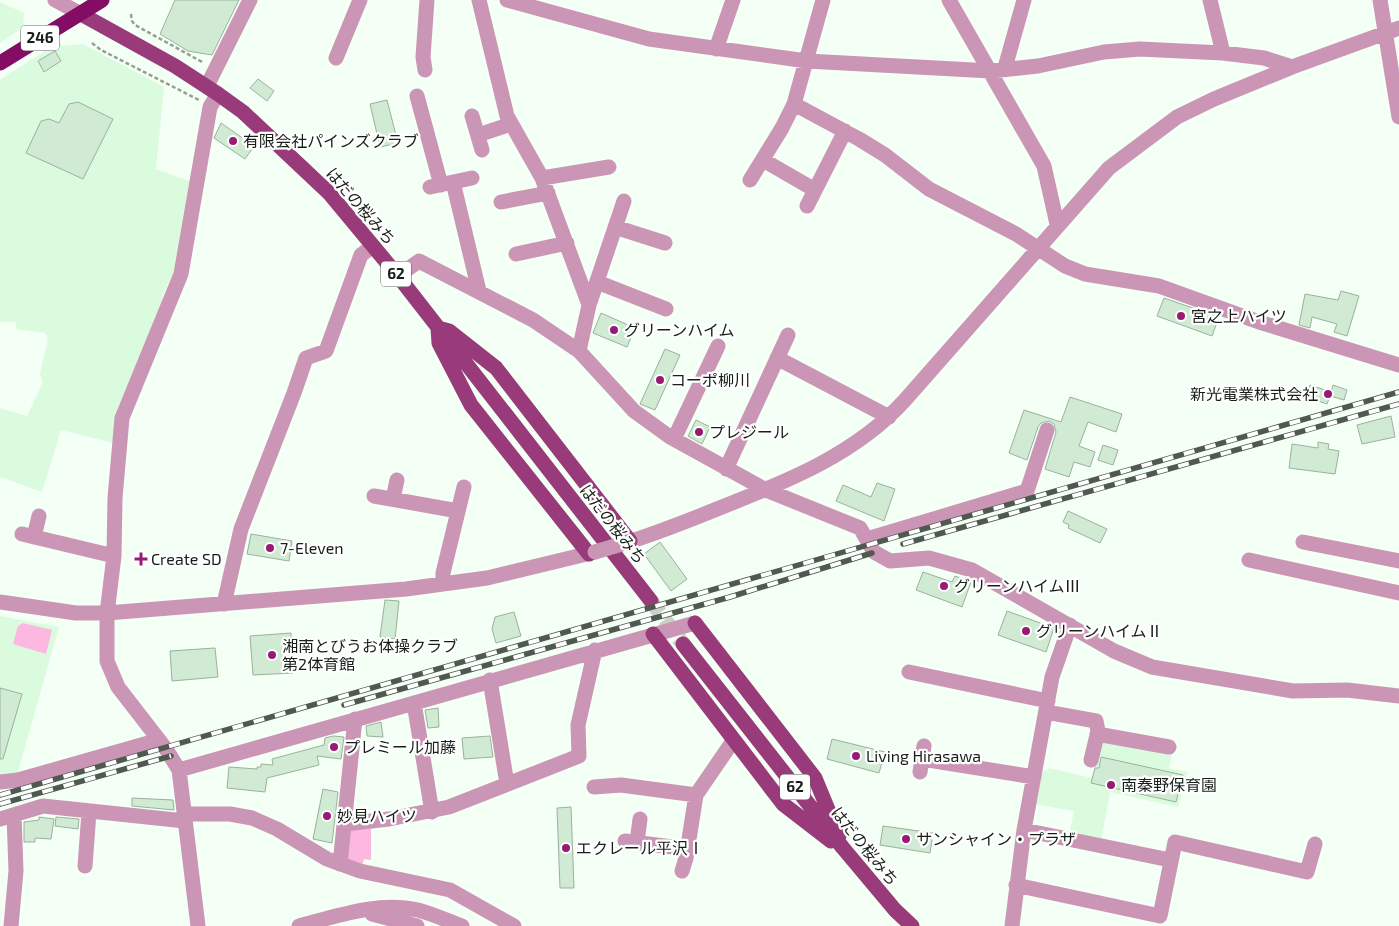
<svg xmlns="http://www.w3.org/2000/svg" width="1399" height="926" font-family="'Exo 2','Noto Sans JP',sans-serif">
<rect width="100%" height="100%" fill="#f4fff5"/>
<path fill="#dbfbde" d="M 0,2 L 24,13 L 23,27 L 0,43 Z
M 59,42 L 62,46 L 83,44 L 164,87 L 156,169 L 192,182 L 181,256 L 162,297 L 163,307 L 117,409 L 113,443 L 61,430 L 42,492 L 0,477 L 0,408 L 27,416 L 43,382 L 40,374 L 48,338 L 45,333 L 16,329 L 16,322 L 0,322 L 0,80 Z
M 0,616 L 59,627 L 17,775 L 0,777 Z
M 1104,739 L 1172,753 L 1169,768 L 1188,772 L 1178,807 L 1110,792 L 1101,841 L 1069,835 L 1074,811 L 1034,804 L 1039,774 L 1045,770 L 1048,771 L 1049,768 L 1092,778 L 1099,743 Z"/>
<path fill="#fcb8e1" d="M 23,623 L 52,630 L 46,654 L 13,644 L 18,626 Z
M 371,825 L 371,860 L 364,859 L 362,867 L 348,863 L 347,829 Z"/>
<path fill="#d1ead3" stroke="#9ab29c" d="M 175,0 L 239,0 L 212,55 L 188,51 L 160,34 Z
M 55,51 L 61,61 L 44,72 L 38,61 Z
M 258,79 L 274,91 L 267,101 L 250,88 Z
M 387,100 L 398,143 L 380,147 L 370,104 Z
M 78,102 L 113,119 L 83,179 L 26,153 L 41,121 L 49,119 L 59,123 L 69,104 Z
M 221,123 L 254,146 L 245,159 L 214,138 Z
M 1341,291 L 1359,296 L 1347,336 L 1334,332 L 1337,324 L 1312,317 L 1310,328 L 1299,325 L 1305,294 L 1338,300 Z
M 1164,298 L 1219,317 L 1212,336 L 1157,316 Z
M 601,313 L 635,328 L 627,347 L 593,333 Z
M 665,349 L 680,355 L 655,410 L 640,404 Z
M 1310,385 L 1331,392 L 1333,385 L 1347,390 L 1344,400 L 1330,396 L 1327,404 L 1306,397 Z
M 1070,397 L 1122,414 L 1116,432 L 1088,422 L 1079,446 L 1095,452 L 1090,467 L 1074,462 L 1069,477 L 1045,469 L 1056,432 L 1054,424 L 1049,421 L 1041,423 L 1038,427 L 1027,460 L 1009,453 L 1024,410 L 1061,422 Z
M 1391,416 L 1395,437 L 1362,444 L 1357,425 Z
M 696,420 L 710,427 L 702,444 L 688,436 Z
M 1318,442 L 1329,444 L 1328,449 L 1339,451 L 1335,474 L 1289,468 L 1292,444 L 1318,448 Z
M 1103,445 L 1118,450 L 1113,465 L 1098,460 Z
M 877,483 L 895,489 L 884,521 L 836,501 L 843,485 L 871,497 Z
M 1068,511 L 1107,529 L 1100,543 L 1068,528 L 1069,525 L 1063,522 Z
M 251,534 L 292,541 L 289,561 L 247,554 Z
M 660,542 L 687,579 L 671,591 L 644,554 Z
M 923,572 L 952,582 L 955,576 L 971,582 L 962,607 L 916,590 Z
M 385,600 L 399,601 L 395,639 L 380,637 Z
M 1007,611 L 1054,628 L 1046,652 L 998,635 Z
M 514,612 L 521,636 L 496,643 L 492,629 L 495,617 Z
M 291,633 L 293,673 L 253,675 L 250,636 Z
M 215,648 L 218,677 L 172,681 L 170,651 Z
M 0,688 L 22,694 L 3,759 L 0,759 Z
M 438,708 L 439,727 L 428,728 L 425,710 Z
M 381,722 L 383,737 L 367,736 L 366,726 Z
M 333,736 L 344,737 L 341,759 L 317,756 L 319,765 L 267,778 L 265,792 L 227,788 L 229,767 L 257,769 L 257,767 L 261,767 L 261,764 L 273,765 L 272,759 L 324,745 L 325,738 Z
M 490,736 L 493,757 L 464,759 L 462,738 Z
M 832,739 L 885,752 L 879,773 L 827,759 Z
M 1101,757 L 1183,775 L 1176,802 L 1091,783 L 1095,768 L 1099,768 Z
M 323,789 L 338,792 L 332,843 L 313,839 Z
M 132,798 L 173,800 L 174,810 L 132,806 Z
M 571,807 L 574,888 L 560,888 L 557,808 Z
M 39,817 L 54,819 L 51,839 L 35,838 L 35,842 L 24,842 L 24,822 L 39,820 Z
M 56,817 L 79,819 L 78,829 L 55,826 Z
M 883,826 L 933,833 L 930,853 L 880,845 Z"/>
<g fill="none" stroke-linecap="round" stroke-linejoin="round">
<path stroke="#c8d2c9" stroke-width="15" stroke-dasharray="15 8" stroke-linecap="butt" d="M 651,601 L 683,644"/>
<path stroke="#959f96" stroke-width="2.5" stroke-dasharray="4 2.5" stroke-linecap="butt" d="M 131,14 L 132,21 L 135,25 L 204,63
M 92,43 L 101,50 L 199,100"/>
<path stroke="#cb95b5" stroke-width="15" d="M 55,0 L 81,14
M 479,0 L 507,116 L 542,178 L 589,305
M 507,0 L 649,39 L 807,61 L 991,71 L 1038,66 L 1104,52 L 1140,49 L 1223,53 L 1264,58 L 1292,67
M 949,0 L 1044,166 L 1057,224
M 1210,0 L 1223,53
M 1380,0 L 1399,117
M 716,49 L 733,0
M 336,58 L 360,0
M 1006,69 L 1006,64 L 1024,0
M 425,70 L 423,57 L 427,0
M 207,86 L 250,0
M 417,96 L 441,185
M 794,104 L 859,139 L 885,155 L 929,189 L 1016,234 L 1065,266 L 1085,274 L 1159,286 L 1259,322 L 1399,365
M 472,116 L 482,150
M 478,135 L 511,124
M 763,160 L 815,190
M 542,178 L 609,167
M 750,180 L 782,128 L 794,104 L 823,0
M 453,182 L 479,291
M 430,187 L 472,178
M 501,202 L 548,193
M 807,206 L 845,131
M 615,227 L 665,243
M 516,254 L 567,243
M 398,276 L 419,261 L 533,320 L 579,351 L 634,411 L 670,437 L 766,490 L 860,528 L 874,552 L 890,561 L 929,558 L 972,570 L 1114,651 L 1152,667 L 1293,691 L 1347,690 L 1399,696
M 597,282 L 666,309
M 579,351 L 589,305 L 624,201
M 777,358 L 889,417
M 674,439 L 718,346
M 726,469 L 788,335
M 374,496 L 458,511
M 393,499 L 397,480
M 22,534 L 114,556
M 34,537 L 39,516
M 867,539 L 1027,491 L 1047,430
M 1303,542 L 1399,561
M 625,543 C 658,533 690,520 722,507 C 788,481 856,454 905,400 L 1109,168 L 1177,117 L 1214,99 L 1292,67 L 1399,28
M 1249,560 L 1399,593
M 443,584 L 443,573 L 464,487
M 0,602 L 76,613 L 107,613 L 406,589 L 487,578 L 595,552
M 224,604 L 241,529 L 294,393 L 306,358 L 326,351 L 361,255 L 373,246
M 909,672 L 1048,701
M 490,680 L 507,784
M 414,703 L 432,812
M 1046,712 L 1096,721 L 1098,731 L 1091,760
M 1097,734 L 1169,747
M 922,759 L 1034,777
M 179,770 L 695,623
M 920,772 L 924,746
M 0,782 L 18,780 L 159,740
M 594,787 L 621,785 L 696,795
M 185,814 L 230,814 L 252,818 L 277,829 L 327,859 L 360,871 L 450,890 L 514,926
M 0,819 L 43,806 L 185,821
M 344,824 L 389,819 L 449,807 L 579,756 L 578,725 L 595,650
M 1024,830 L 1170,860
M 625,841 L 688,849
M 637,842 L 640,819
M 340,864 L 355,719
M 85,866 L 89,812
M 682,871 L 686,858 L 696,795 L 733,741
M 1016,885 L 1160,916 L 1175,842 L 1307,872 L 1315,844
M 372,914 L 417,926
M 11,926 L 16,871 L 14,815
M 198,926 L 179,770 L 166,749 L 118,687 L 107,661 L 107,613 L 114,556 L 115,498 L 122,418 L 181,274 L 210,107 L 218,94
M 299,926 C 337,916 378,901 418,910 C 433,914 448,921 462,926
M 1012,926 L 1024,830 L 1052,677 L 1070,625"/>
<path stroke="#993b7a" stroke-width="15" d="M 81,14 L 175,66 L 218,94 L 243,112 L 329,193 L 398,276 L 651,601
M 589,554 L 471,405 L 439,343 L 438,328 L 449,331 L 496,368 L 630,541
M 695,623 L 815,778 L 839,836
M 653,634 L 783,804 L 831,841
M 683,644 L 843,848 L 895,910 L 912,926"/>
<path stroke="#840c64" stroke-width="15" d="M 0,63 L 102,0"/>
<g stroke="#4f5950" stroke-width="5.5">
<path id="rail" d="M 903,544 L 1399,404
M 344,705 L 730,597 L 872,553
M 0,795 L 1399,392
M 0,804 L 171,756"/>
</g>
<use href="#rail" stroke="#fff" stroke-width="4" stroke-dasharray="11" stroke-linecap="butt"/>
<path stroke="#cb95b5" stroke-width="15" d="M 595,552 L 625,543"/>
</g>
<g fill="#971a74" stroke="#fff" stroke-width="2">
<circle cx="233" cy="141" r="5"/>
<circle cx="1181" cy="316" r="5"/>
<circle cx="614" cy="330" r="5"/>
<circle cx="660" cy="380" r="5"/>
<circle cx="1328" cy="394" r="5"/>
<circle cx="699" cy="432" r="5"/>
<circle cx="270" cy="548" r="5"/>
<path d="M138.5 551.5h5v5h5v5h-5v5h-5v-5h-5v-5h5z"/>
<circle cx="944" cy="586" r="5"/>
<circle cx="1026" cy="631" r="5"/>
<circle cx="272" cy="655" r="5"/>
<circle cx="334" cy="747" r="5"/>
<circle cx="856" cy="756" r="5"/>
<circle cx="1111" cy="785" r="5"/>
<circle cx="327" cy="816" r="5"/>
<circle cx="906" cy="839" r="5"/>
<circle cx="566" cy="848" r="5"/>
</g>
<g text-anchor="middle" stroke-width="4.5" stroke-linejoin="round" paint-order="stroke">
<g fill="#fff" stroke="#5d635d" stroke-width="1">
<rect x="21" y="25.5" width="38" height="25" rx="4"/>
<rect x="381" y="261.5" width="30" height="25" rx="4"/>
<rect x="780" y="774.5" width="30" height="25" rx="4"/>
</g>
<g font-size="15" font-weight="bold" fill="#172018">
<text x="40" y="43">246</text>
<text x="396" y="279">62</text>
<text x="795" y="792">62</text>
</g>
<g font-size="16" fill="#172018" stroke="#fff" text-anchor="start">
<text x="243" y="147">有限会社パインズクラブ</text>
<text x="1191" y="322">宮之上ハイツ</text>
<text x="624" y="336">グリーンハイム</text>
<text x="670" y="386">コーポ柳川</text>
<text x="1318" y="400" text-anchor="end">新光電業株式会社</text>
<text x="709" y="438">プレジール</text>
<text x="280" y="554">7-Eleven</text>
<text x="151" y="565">Create SD</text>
<text x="954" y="592">グリーンハイムⅢ</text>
<text x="1036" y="637">グリーンハイムⅡ</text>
<text x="282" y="652">湘南とびうお体操クラブ<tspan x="282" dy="18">第2体育館</tspan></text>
<text x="344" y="753">プレミール加藤</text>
<text x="866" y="762">Living Hirasawa</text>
<text x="1121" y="791">南秦野保育園</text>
<text x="337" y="822">妙見ハイツ</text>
<text x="916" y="845">サンシャイン・プラザ</text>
<text x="576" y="854">エクレール平沢Ⅰ</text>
</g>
<g font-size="16" fill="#172018" stroke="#fff">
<text transform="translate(361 206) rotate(49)" y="6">はだの桜みち</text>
<text transform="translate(613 524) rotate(52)" y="6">はだの桜みち</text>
<text transform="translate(865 846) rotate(51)" y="6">はだの桜みち</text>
</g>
</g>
</svg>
